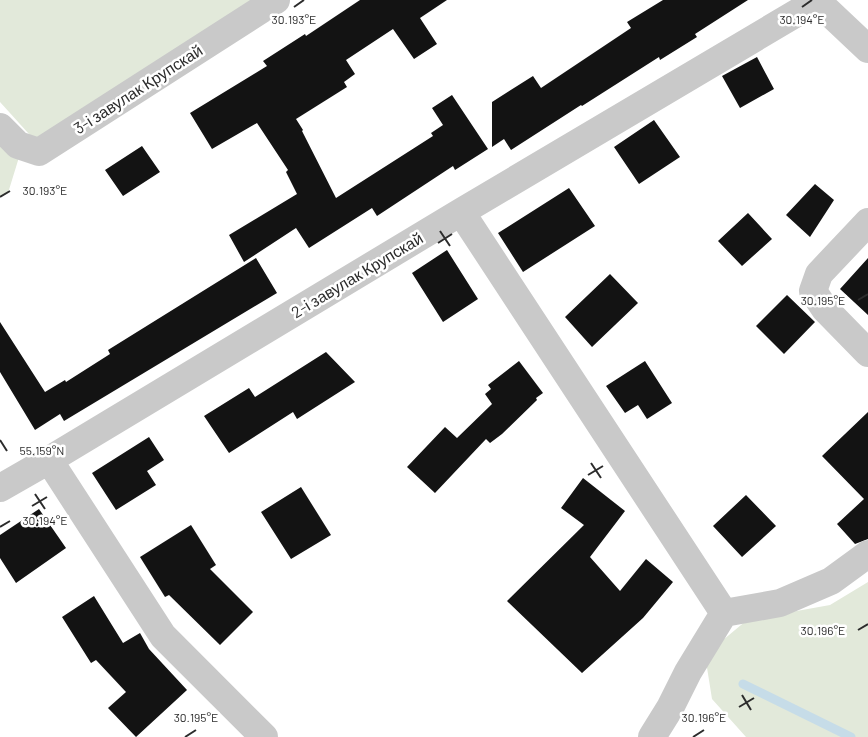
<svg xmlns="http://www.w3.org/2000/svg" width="868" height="737" font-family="Barlow,sans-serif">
<rect width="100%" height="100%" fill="#fff"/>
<path fill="#e2e9da" d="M 0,0 L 264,0 L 38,144 L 0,102 Z
M 0,135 L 20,154 L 8,193 L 0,197 Z
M 868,582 L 868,737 L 746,737 L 712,699 L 705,655 L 747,620 L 830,605 Z"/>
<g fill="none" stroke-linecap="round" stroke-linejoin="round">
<path stroke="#c6dce8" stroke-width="9" d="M 743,684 L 851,737"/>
</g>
<path fill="#131313" d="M 360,0 L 447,0 L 420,18 L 437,44 L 414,59 L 393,29 L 346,60 L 355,74 L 344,82 L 347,87 L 296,119 L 303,130 L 302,131 L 336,198 L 433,136 L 431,133 L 443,125 L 432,108 L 452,95 L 488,149 L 455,170 L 453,166 L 377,216 L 372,208 L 309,248 L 296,228 L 244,262 L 229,235 L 297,194 L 286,172 L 288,170 L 257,123 L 212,149 L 190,113 L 267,66 L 263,61 L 305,34 L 306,36 Z
M 663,0 L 748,0 L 695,34 L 697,37 L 660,60 L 659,57 L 582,106 L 581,105 L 511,150 L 504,139 L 492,147 L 492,102 L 533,76 L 541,88 L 631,28 L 627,22 Z
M 757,57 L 774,89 L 740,108 L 722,76 Z
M 654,120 L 680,157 L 639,184 L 614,147 Z
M 142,146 L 160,172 L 123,196 L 105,170 Z
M 815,184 L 834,200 L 810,237 L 786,215 Z
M 569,188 L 595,226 L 523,272 L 498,233 Z
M 748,213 L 772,239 L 742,266 L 718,241 Z
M 447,250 L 478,299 L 443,322 L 412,273 Z
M 256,258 L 277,293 L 64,421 L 60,414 L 35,430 L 0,372 L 0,322 L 45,392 L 65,380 L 66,382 L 110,354 L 108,350 Z
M 868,258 L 868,315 L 840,289 Z
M 610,274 L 638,303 L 592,347 L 565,317 Z
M 787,295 L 815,322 L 784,354 L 756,326 Z
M 326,352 L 355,382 L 297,419 L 293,412 L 229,453 L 204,416 L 249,388 L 255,397 Z
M 519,361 L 543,393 L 536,398 L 537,400 L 502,434 L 490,443 L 486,439 L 435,493 L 407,467 L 445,427 L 457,438 L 492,404 L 485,394 L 491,389 L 488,385 Z
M 645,361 L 672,403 L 647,419 L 638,405 L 625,413 L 606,386 Z
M 868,412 L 868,539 L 855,544 L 837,524 L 864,499 L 822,456 Z
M 149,437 L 164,460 L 147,471 L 156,485 L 116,510 L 92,473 Z
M 583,478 L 625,511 L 590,557 L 620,591 L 646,559 L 673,582 L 643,618 L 582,673 L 507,601 L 584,525 L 561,508 Z
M 301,487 L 331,535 L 291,559 L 261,512 Z
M 746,495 L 776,526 L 742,557 L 713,526 Z
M 39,509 L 66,548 L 16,583 L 0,558 L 0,535 Z
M 191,525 L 216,565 L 210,569 L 253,612 L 220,645 L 169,595 L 165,597 L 140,557 Z
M 94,596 L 123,643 L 140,633 L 149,649 L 187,690 L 136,737 L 108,708 L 126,692 L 96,660 L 91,663 L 62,617 Z"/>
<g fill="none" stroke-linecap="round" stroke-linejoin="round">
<path stroke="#c9c9c9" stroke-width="28" d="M 816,0 L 868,49
M 0,127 L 18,145 L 39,152 L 276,0
M 461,212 L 724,613
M 868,222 L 819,274 L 813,291 L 825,309 L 868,353
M 49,460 L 163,636 L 264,737
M 0,488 L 49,460 L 461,212 L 817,1
M 652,737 L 670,708 L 688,672 L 724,613 L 780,603 L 831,581 L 868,554"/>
</g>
<path fill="none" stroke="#2c2c2c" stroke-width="2" d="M 294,7 L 304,0M 802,7 L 812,0M 0,197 L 10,191M 440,231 L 450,246M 438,243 L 452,234M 858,300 L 868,294M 0,440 L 7,451M 591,463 L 601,478M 588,475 L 603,466M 35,494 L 45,509M 32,506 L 47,497M 0,527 L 10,521M 858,630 L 868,624M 742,695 L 751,710M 739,707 L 754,698M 185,737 L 196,730M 693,737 L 704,730"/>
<g text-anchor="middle" stroke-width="5" stroke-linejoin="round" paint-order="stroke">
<g font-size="16" fill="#2c2c2c" stroke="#fff">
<text transform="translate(138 89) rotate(-33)" y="6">3-і завулак Крупскай</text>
<text transform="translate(357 275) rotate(-31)" y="6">2-і завулак Крупскай</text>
</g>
</g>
<g font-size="12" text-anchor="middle" fill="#2c2c2c" stroke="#fff" stroke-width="5" stroke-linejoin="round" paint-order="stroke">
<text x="294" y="24">30.193°E</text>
<text x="802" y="24">30.194°E</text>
<text x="45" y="195">30.193°E</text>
<text x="823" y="305">30.195°E</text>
<text x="42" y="455">55.159°N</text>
<text x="45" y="525">30.194°E</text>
<text x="823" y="635">30.196°E</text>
<text x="196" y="722">30.195°E</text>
<text x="704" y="722">30.196°E</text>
</g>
</svg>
